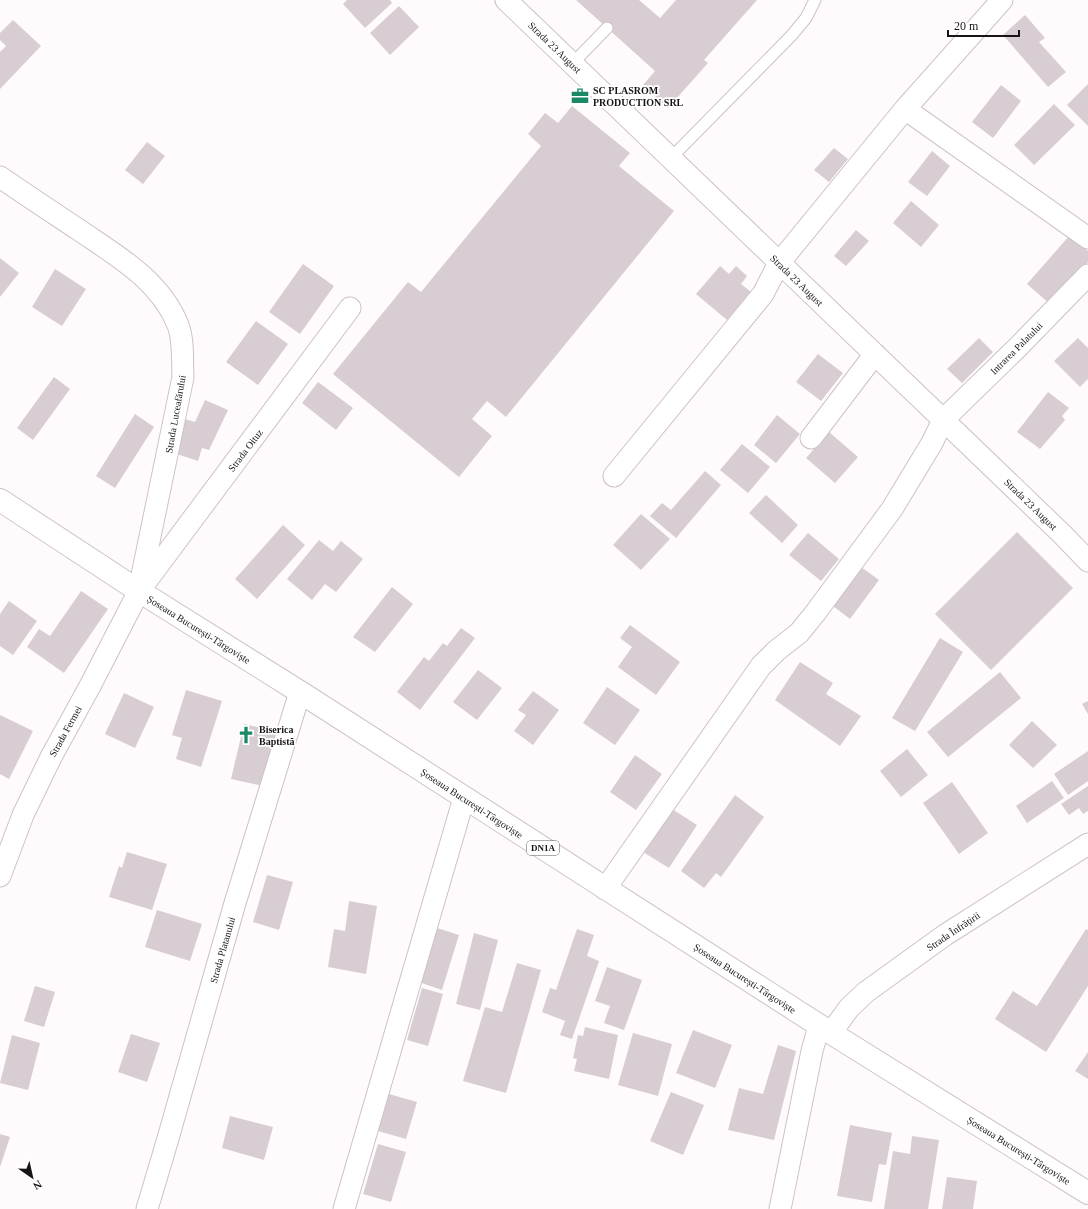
<svg xmlns="http://www.w3.org/2000/svg" width="1088" height="1209" font-family="'Times New Roman',serif">
<rect width="100%" height="100%" fill="#fffafc"/>
<path fill="#d8cdd2" d="M 347,0 L 390,0 L 392,3 L 365,28 L 343,4 Z
M 576,0 L 639,0 L 660,18 L 676,0 L 757,0 L 704,60 L 708,63 L 668,108 L 643,85 L 655,71 Z
M 399,6 L 419,27 L 390,55 L 370,33 Z
M 1025,15 L 1045,38 L 1039,42 L 1066,72 L 1048,87 L 1003,35 Z
M 13,20 L 41,46 L 0,89 L 0,52 L 6,46 L 0,40 L 0,33 Z
M 1088,84 L 1088,126 L 1067,105 Z
M 1001,85 L 1021,101 L 993,138 L 972,122 Z
M 1054,104 L 1075,125 L 1034,165 L 1014,145 Z
M 572,106 L 630,153 L 619,166 L 674,211 L 506,417 L 487,401 L 472,419 L 492,436 L 459,477 L 333,374 L 408,282 L 421,292 L 541,146 L 528,134 L 545,113 L 558,123 Z
M 147,142 L 165,156 L 143,184 L 125,170 Z
M 834,148 L 848,159 L 829,182 L 814,170 Z
M 932,151 L 950,166 L 927,196 L 908,182 Z
M 911,201 L 939,225 L 921,247 L 893,223 Z
M 856,230 L 869,241 L 846,266 L 834,256 Z
M 1070,235 L 1088,251 L 1088,262 L 1051,305 L 1027,284 Z
M 0,258 L 19,273 L 0,297 Z
M 303,264 L 334,286 L 300,334 L 269,312 Z
M 720,266 L 729,274 L 736,266 L 747,276 L 741,284 L 751,292 L 727,320 L 696,294 Z
M 55,269 L 86,289 L 62,326 L 32,307 Z
M 256,321 L 288,344 L 258,385 L 226,362 Z
M 979,338 L 993,352 L 962,383 L 947,369 Z
M 1078,338 L 1088,348 L 1088,379 L 1080,387 L 1054,361 Z
M 818,354 L 843,373 L 821,401 L 796,382 Z
M 54,377 L 70,389 L 33,440 L 17,428 Z
M 318,382 L 353,408 L 336,430 L 302,403 Z
M 1048,392 L 1069,408 L 1062,416 L 1065,420 L 1040,449 L 1017,432 Z
M 205,400 L 228,410 L 209,450 L 202,448 L 198,461 L 177,454 L 185,419 L 195,422 Z
M 135,414 L 154,427 L 115,488 L 96,476 Z
M 777,415 L 800,434 L 776,463 L 754,445 Z
M 829,432 L 858,457 L 835,483 L 806,458 Z
M 742,444 L 770,467 L 748,493 L 720,470 Z
M 705,471 L 721,485 L 676,538 L 650,516 L 662,503 L 671,510 Z
M 766,495 L 798,525 L 782,543 L 749,513 Z
M 641,514 L 670,539 L 641,570 L 613,545 Z
M 283,525 L 305,545 L 257,599 L 235,579 Z
M 1017,532 L 1073,588 L 991,670 L 935,614 Z
M 808,533 L 839,559 L 821,581 L 789,555 Z
M 319,540 L 333,551 L 341,541 L 363,559 L 336,592 L 325,584 L 312,600 L 287,579 Z
M 861,567 L 879,580 L 850,619 L 833,606 Z
M 392,587 L 413,604 L 375,652 L 353,637 Z
M 81,591 L 108,609 L 64,673 L 27,647 L 39,629 L 50,636 Z
M 9,601 L 37,621 L 13,655 L 0,646 L 0,614 Z
M 630,625 L 680,662 L 656,695 L 618,667 L 632,647 L 620,638 Z
M 461,628 L 475,638 L 420,710 L 397,692 L 424,657 L 429,661 L 443,643 L 447,646 Z
M 940,638 L 963,652 L 915,731 L 892,718 Z
M 800,662 L 833,683 L 826,694 L 861,716 L 840,746 L 775,700 Z
M 478,670 L 502,688 L 477,720 L 453,702 Z
M 1000,672 L 1021,698 L 948,757 L 927,732 Z
M 607,687 L 640,710 L 615,745 L 583,723 Z
M 186,690 L 222,701 L 201,767 L 176,759 L 182,738 L 172,735 Z
M 533,691 L 559,710 L 533,745 L 514,731 L 526,715 L 518,710 Z
M 124,693 L 154,707 L 135,748 L 105,734 Z
M 1088,701 L 1088,714 L 1082,704 Z
M 0,715 L 33,731 L 9,779 L 0,774 Z
M 1032,721 L 1057,745 L 1033,768 L 1009,745 Z
M 244,724 L 276,731 L 263,786 L 231,779 Z
M 907,749 L 928,775 L 901,797 L 880,771 Z
M 1088,751 L 1088,781 L 1068,795 L 1054,774 Z
M 635,755 L 662,774 L 636,810 L 610,792 Z
M 1052,781 L 1064,798 L 1027,823 L 1016,806 Z
M 952,782 L 988,833 L 959,854 L 923,803 Z
M 1088,786 L 1088,811 L 1083,814 L 1079,808 L 1069,815 L 1061,804 Z
M 735,795 L 764,817 L 721,877 L 716,873 L 704,888 L 681,871 Z
M 672,809 L 697,825 L 669,868 L 643,852 Z
M 127,852 L 167,864 L 152,910 L 109,897 L 119,866 L 122,868 Z
M 267,875 L 293,882 L 279,930 L 253,922 Z
M 349,901 L 377,906 L 366,974 L 328,967 L 334,929 L 345,931 Z
M 157,910 L 202,924 L 190,961 L 145,947 Z
M 434,927 L 459,935 L 442,990 L 416,981 Z
M 577,929 L 594,935 L 587,956 L 599,961 L 572,1039 L 560,1035 L 565,1021 L 542,1012 L 550,988 L 556,990 Z
M 1086,929 L 1088,930 L 1088,986 L 1046,1052 L 995,1019 L 1013,991 L 1037,1006 Z
M 474,933 L 498,940 L 480,1010 L 456,1004 Z
M 517,963 L 541,970 L 506,1093 L 463,1081 L 485,1007 L 502,1012 Z
M 607,967 L 642,980 L 624,1030 L 604,1023 L 610,1006 L 595,1001 Z
M 35,986 L 55,992 L 44,1027 L 24,1021 Z
M 422,988 L 443,994 L 428,1046 L 407,1040 Z
M 585,1027 L 618,1035 L 609,1079 L 574,1071 L 577,1059 L 573,1058 L 578,1035 L 583,1036 Z
M 693,1030 L 732,1045 L 715,1088 L 676,1073 Z
M 633,1033 L 672,1044 L 658,1096 L 618,1085 Z
M 131,1034 L 160,1043 L 147,1082 L 118,1072 Z
M 12,1035 L 40,1043 L 28,1090 L 0,1083 Z
M 778,1045 L 796,1051 L 774,1140 L 728,1130 L 739,1088 L 763,1094 Z
M 1088,1052 L 1088,1079 L 1075,1071 Z
M 671,1092 L 704,1105 L 683,1155 L 650,1141 Z
M 389,1094 L 417,1102 L 406,1139 L 378,1131 Z
M 230,1116 L 273,1127 L 264,1160 L 222,1148 Z
M 850,1125 L 892,1133 L 886,1165 L 879,1164 L 872,1202 L 837,1196 Z
M 0,1134 L 10,1137 L 0,1167 Z
M 912,1136 L 939,1140 L 928,1209 L 884,1209 L 893,1151 L 910,1154 Z
M 378,1144 L 406,1152 L 391,1202 L 363,1194 Z
M 947,1177 L 977,1181 L 973,1209 L 942,1209 Z"/>
<g fill="none" stroke-linecap="round" stroke-linejoin="round">
<g stroke="#cdc2c8" stroke-width="13">
<path id="service" d="M 572,64 L 607,28
M 670,159 L 791,36 L 806,18 L 815,0"/>
</g>
<g stroke="#cdc2c8" stroke-width="23">
<path id="minor" d="M 506,0 L 1063,535 L 1088,561
M 905,109 L 1088,238
M 0,177 C 26,195 52,212 79,230 C 117,256 160,280 178,325 C 184,341 182,360 183,377 L 140,585
M 811,438 L 875,354
M 614,476 L 763,294 L 779,263 L 905,109 L 1002,0
M 0,876 L 23,815 L 51,757 L 90,686 L 139,591 L 350,308
M 605,889 L 761,666 L 776,651 L 799,633 L 816,612 L 892,509 L 932,443 L 943,420 L 1019,346 L 1088,275
M 831,1033 L 849,1008 L 866,992 L 945,935 L 1088,844
M 147,1209 L 167,1142 L 235,903 L 300,692
M 344,1209 L 464,798
M 780,1209 L 812,1051 L 819,1026"/>
</g>
<g stroke="#cdc2c8" stroke-width="24">
<path id="primary" d="M 0,500 L 139,591 L 300,692 L 831,1033 L 1088,1193"/>
</g>
<use href="#service" stroke="#fff" stroke-width="11"/>
<use href="#minor" stroke="#fff" stroke-width="21"/>
<use href="#primary" stroke="#fff" stroke-width="22"/>
</g>
<defs>
<g id="office-bare" transform="scale(1.38)"><path d="M-6-3h4V-5.5h4V-3h4V5H-6ZM-1-4.5V-3h2v-1.5ZM-6 0V1H6V0Z" fill="#188866" stroke="#fff" stroke-width="2.5" paint-order="stroke"/></g>
<g id="church-bare" transform="scale(1.38)"><path d="M-1.2-6h2.4v3.5h3.3v2.4h-3.3V6h-2.4V-.1h-3.3v-2.4h3.3Z" fill="#188866" stroke="#fff" stroke-width="2.5" paint-order="stroke"/></g>
</defs>
<g fill-rule="evenodd">
<use href="#office-bare" x="580" y="96"/>
<use href="#church-bare" x="246" y="735"/>
</g>
<g text-anchor="middle" stroke-width="3.5" stroke-linejoin="round" paint-order="stroke">
<rect fill="#fff" stroke="#5d5a5c" stroke-width="1" x="527" y="841" width="32" height="14" rx="3"/>
<g font-size="9" font-weight="bold" fill="#181416">
<text x="543" y="851">DN1A</text>
</g>
<g font-size="10" fill="#181416" stroke="#fff">
<text transform="translate(555 47) rotate(44)" y="4">Strada 23 August</text>
<text transform="translate(797 280) rotate(44)" y="4">Strada 23 August</text>
<text transform="translate(1016 348) rotate(-45)" y="4">Intrarea Palatului</text>
<text transform="translate(175 414) rotate(-80)" y="4">Strada Luceafărului</text>
<text transform="translate(245 450) rotate(-53)" y="4">Strada Oituz</text>
<text transform="translate(1031 504) rotate(44)" y="4">Strada 23 August</text>
<text transform="translate(199 629) rotate(32)" y="4">Șoseaua București-Târgoviște</text>
<text transform="translate(65 731) rotate(-61)" y="4">Strada Fermei</text>
<text transform="translate(472 803) rotate(33)" y="4">Șoseaua București-Târgoviște</text>
<text transform="translate(953 931) rotate(-34)" y="4">Strada Înfrățirii</text>
<text transform="translate(222 950) rotate(-74)" y="4">Strada Platanului</text>
<text transform="translate(745 978) rotate(33)" y="4">Șoseaua București-Târgoviște</text>
<text transform="translate(1019 1150) rotate(32)" y="4">Șoseaua București-Târgoviște</text>
</g>
<g font-size="10" font-weight="bold" fill="#181416" stroke="#fff" text-anchor="start">
<text x="593" y="94">SC PLASROM<tspan x="593" dy="12">PRODUCTION SRL</tspan></text>
<text x="259" y="733">Biserica<tspan x="259" dy="12">Baptistă</tspan></text>
</g>
</g>
<g transform="translate(32 1177) rotate(146)" stroke="#ffffff" stroke-width="3" paint-order="stroke">
<path d="M0-3L7 15L0 10L-7 15Z" fill="#181416"/>
<text y="-6" font-size="11" font-weight="bold" text-anchor="middle" fill="#181416">N</text>
</g>
<path d="M948 30v6h71v-6" fill="none" stroke="#181416" stroke-width="2"/>
<text x="954" y="30" font-size="12" fill="#181416" stroke="#ffffff" stroke-width="3" paint-order="stroke">20 m</text>
</svg>
